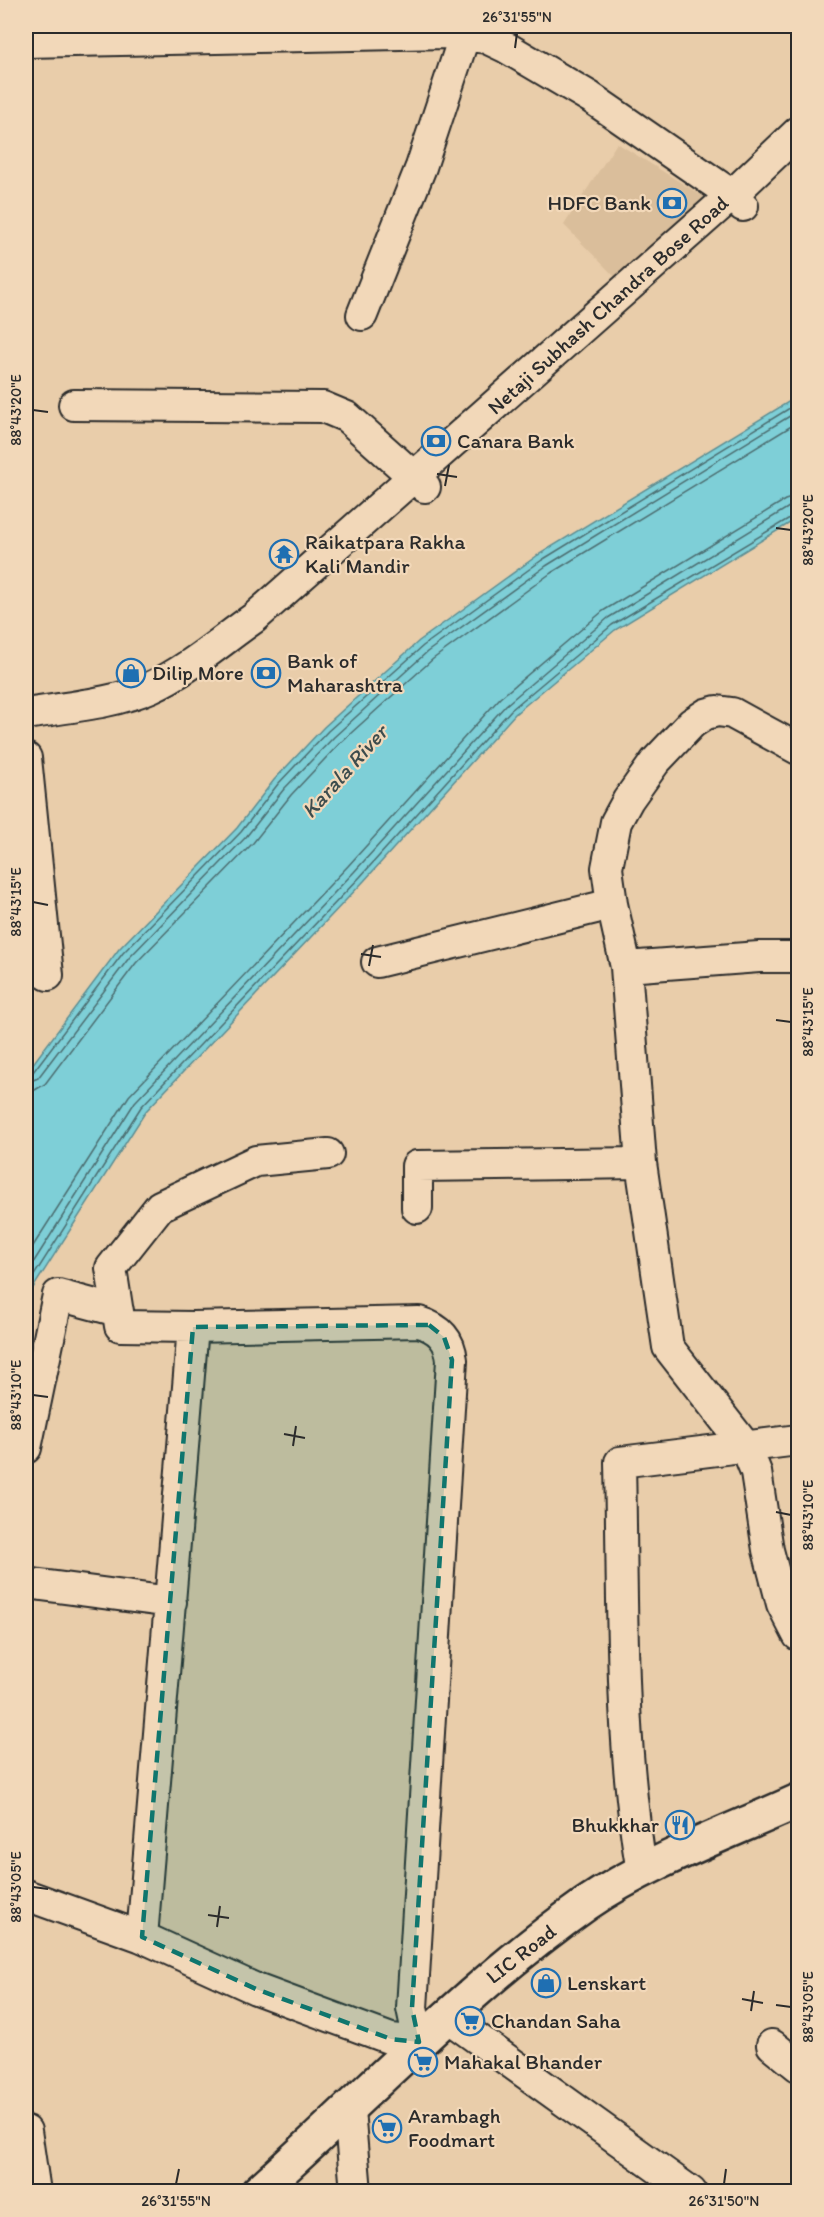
<svg xmlns="http://www.w3.org/2000/svg" width="824" height="2217" font-family="Itim,sans-serif">
<rect width="100%" height="100%" fill="#e9cdaa"/>
<filter id="ink" filterUnits="userSpaceOnUse"><feTurbulence type="fractalNoise" baseFrequency=".0167" numOctaves="2"/><feDisplacementMap in="SourceGraphic" scale="12" xChannelSelector="R" yChannelSelector="G"/><feConvolveMatrix kernelMatrix="1 2 1 2 8 2 1 2 1" color-interpolation-filters="sRGB"/></filter>
<g filter="url(#ink)">
<path fill="#dabe9b" d="M 617,143 L 704,197 L 617,279 L 564,225 Z"/>
<path fill="#7ecfd7" stroke="#5d8d92" stroke-width="1.5" d="M 798,396 L 798,518 L 615,630 L 515,714 L 364,881 L 146,1111 L 26,1299 L 26,1073 L 119,949 L 237,828 L 274,780 L 324,727 L 419,641 L 538,555 Z"/>
<g fill="none" stroke-linecap="round" stroke-linejoin="round">
<path stroke="#4c6d70" stroke-width="1.5" d="M 26,1075 L 33,1072 L 123,953 L 241,832 L 278,784 L 328,731 L 423,646 L 542,560 L 798,403
M 26,1083 L 38,1078 L 129,958 L 246,837 L 284,789 L 334,737 L 427,652 L 546,566 L 798,411
M 26,1092 L 35,1090 L 45,1084 L 136,963 L 253,843 L 291,795 L 340,743 L 433,659 L 551,573 L 798,422
M 26,1257 L 129,1096 L 348,866 L 500,698 L 603,611 L 785,500 L 798,496
M 26,1274 L 135,1102 L 354,872 L 506,705 L 608,618 L 789,507 L 798,506
M 26,1288 L 141,1107 L 360,877 L 511,710 L 612,625 L 798,513"/>
<g stroke="#2b2b2b" stroke-width="34">
<path id="minor" d="M 26,42 L 447,33 L 486,38 L 507,48 L 590,97 L 732,195 L 743,206
M 362,315 L 421,167 L 465,34
M 74,405 L 323,407 L 347,417 L 425,487
M 26,714 C 66,707 113,704 151,687 C 188,670 221,641 254,618 L 732,195 L 798,132
M 798,749 L 732,713 L 717,711 L 706,714 L 692,723 L 655,762 L 628,800 L 616,822 L 607,868 L 612,904 L 626,967 L 641,1163 L 668,1347 L 746,1447 L 756,1472 L 768,1550 L 782,1604 L 798,1635
M 26,758 L 48,975
M 377,962 L 612,904
M 626,967 L 759,957 L 798,957
M 417,1208 L 417,1166 L 641,1163
M 193,1327 L 120,1326 L 111,1268 L 160,1206 L 256,1161 L 328,1154
M 26,1448 L 58,1295 L 118,1311
M 26,1583 L 171,1602
M 642,1872 C 619,1738 623,1598 620,1462 L 798,1440
M 26,1895 L 142,1937 L 256,1989 L 391,2039 L 419,2042 L 412,2008 L 452,1360 C 450,1339 439,1328 419,1322 L 193,1327 L 142,1937
M 446,2016 L 691,2192
M 772,2045 L 798,2066
M 349,2110 L 356,2192
M 26,2131 L 35,2192"/>
</g>
<g stroke="#2b2b2b" stroke-width="38">
<path id="major" d="M 258,2192 C 367,2095 467,1988 586,1904 C 647,1862 730,1832 798,1801"/>
</g>
<use href="#minor" stroke="#f2d8b9" stroke-width="30"/>
<use href="#major" stroke="#f2d8b9" stroke-width="33"/>
</g>
</g>
<path fill="#0f766e" fill-opacity="0.2" stroke="#0f766e" stroke-width="4.5" stroke-dasharray="12 8" stroke-linejoin="round" d="M 429,1325 L 444,1337 L 452,1360 L 412,2008 L 419,2042 L 391,2039 L 256,1989 L 142,1937 L 193,1327 Z"/>
<path fill="none" stroke="#2b2b2b" stroke-width="2" d="M 515,48 L 517,33M 33,410 L 48,412M 437,474 L 457,477M 445,486 L 449,465M 776,528 L 791,530M 33,902 L 48,905M 361,954 L 381,957M 369,966 L 373,945M 776,1020 L 791,1022M 33,1395 L 48,1397M 284,1434 L 305,1438M 293,1446 L 296,1426M 776,1512 L 791,1515M 33,1887 L 48,1889M 208,1915 L 229,1918M 217,1927 L 220,1906M 742,1999 L 763,2003M 776,2005 L 791,2007M 751,2011 L 754,1991M 176,2184 L 179,2169M 724,2184 L 726,2169"/>
<defs>
<g id="bank-ring" transform="scale(1.5)"><circle r="9.5" fill="#f2d8b9" stroke="#1f6fb2" stroke-width="1.5"/><path d="M-6-4H6V4H-6ZM0-2.3a2.3 2.3 0 1 0 0 4.6a2.3 2.3 0 1 0 0-4.6Z" fill="#1f6fb2"/></g>
<g id="temple-ring" transform="scale(1.5)"><circle r="9.5" fill="#f2d8b9" stroke="#1f6fb2" stroke-width="1.5"/><path d="M0-6L5-2H3V0L6.5 2.5H4V6H1.5V3h-3V6H-4V2.5H-6.5L-3 0V-2H-5Z" fill="#1f6fb2"/></g>
<g id="shop-ring" transform="scale(1.5)"><circle r="9.5" fill="#f2d8b9" stroke="#1f6fb2" stroke-width="1.5"/><path d="M-5-2.5h2.3a2.7 3.5 0 0 1 5.4 0H5L5.5 6h-11ZM-1.5-2.5h3a1.5 2.3 0 0 0-3 0Z" fill="#1f6fb2"/></g>
<g id="restaurant-ring" transform="scale(1.5)"><circle r="9.5" fill="#f2d8b9" stroke="#1f6fb2" stroke-width="1.5"/><path d="M-5-6h1v4h1v-4h1v4h1v-4h1v5L-1.5 .5V6h-2V.5L-5-1ZM5-6V6H3V1.5H1.5Q1.5-4 5-6Z" fill="#1f6fb2"/></g>
<g id="supermarket-ring" transform="scale(1.5)"><circle r="9.5" fill="#f2d8b9" stroke="#1f6fb2" stroke-width="1.5"/><path d="M-6-5.5h2.5l.6 2H6L4.5 2H-2.5L-4.4-4H-6ZM-1.5 3.2a1.3 1.3 0 1 0 .1 0ZM3 3.2a1.3 1.3 0 1 0 .1 0Z" fill="#1f6fb2"/></g>
</defs>
<g fill-rule="evenodd">
<use href="#bank-ring" x="672" y="203"/>
<use href="#bank-ring" x="436" y="441"/>
<use href="#temple-ring" x="284" y="554"/>
<use href="#shop-ring" x="131" y="673"/>
<use href="#bank-ring" x="266" y="673"/>
<use href="#restaurant-ring" x="680" y="1825"/>
<use href="#shop-ring" x="546" y="1983"/>
<use href="#supermarket-ring" x="470" y="2021"/>
<use href="#supermarket-ring" x="423" y="2062"/>
<use href="#supermarket-ring" x="387" y="2128"/>
</g>
<g text-anchor="middle" stroke-width="4.5" stroke-linejoin="round" paint-order="stroke">
<g font-size="21" fill="#2b2b2b" stroke="#f2d8b9" text-anchor="start">
<text x="651" y="210" text-anchor="end">HDFC Bank</text>
<text x="457" y="448">Canara Bank</text>
<text x="305" y="549">Raikatpara Rakha<tspan x="305" dy="24">Kali Mandir</tspan></text>
<text x="287" y="668">Bank of<tspan x="287" dy="24">Maharashtra</tspan></text>
<text x="152" y="680">Dilip More</text>
<text x="659" y="1832" text-anchor="end">Bhukkhar</text>
<text x="567" y="1990">Lenskart</text>
<text x="491" y="2028">Chandan Saha</text>
<text x="444" y="2069">Mahakal Bhander</text>
<text x="408" y="2123">Arambagh<tspan x="408" dy="24">Foodmart</tspan></text>
</g>
<g font-size="21" fill="#2b2b2b" stroke="#f2d8b9">
<text transform="translate(608 305) rotate(-42)" y="7">Netaji Subhash Chandra Bose Road</text>
<text transform="translate(521 1954) rotate(-38)" y="7">LIC Road</text>
</g>
<g font-size="22" font-style="italic" fill="#3c4c4d" stroke="#f2d8b9">
<text transform="translate(344 771) rotate(-48)" y="8">Karala River</text>
</g>
</g>
<rect width="824" height="2217" fill="none" stroke="#f2d8b9" stroke-width="66"/>
<rect x="33" y="33" width="758" height="2151" fill="none" stroke="#2b2b2b" stroke-width="2"/>
<g font-size="15" text-anchor="middle" fill="#2b2b2b">
<text x="517" y="22">26°31'55"N</text>
<text transform="translate(16 410) rotate(-90)" y="5">88°43'20"E</text>
<text transform="translate(808 530) rotate(-90)" y="5">88°43'20"E</text>
<text transform="translate(16 902) rotate(-90)" y="5">88°43'15"E</text>
<text transform="translate(808 1022) rotate(-90)" y="5">88°43'15"E</text>
<text transform="translate(16 1395) rotate(-90)" y="5">88°43'10"E</text>
<text transform="translate(808 1515) rotate(-90)" y="5">88°43'10"E</text>
<text transform="translate(16 1887) rotate(-90)" y="5">88°43'05"E</text>
<text transform="translate(808 2007) rotate(-90)" y="5">88°43'05"E</text>
<text x="176" y="2206">26°31'55"N</text>
<text x="724" y="2206">26°31'50"N</text>
</g>
</svg>
